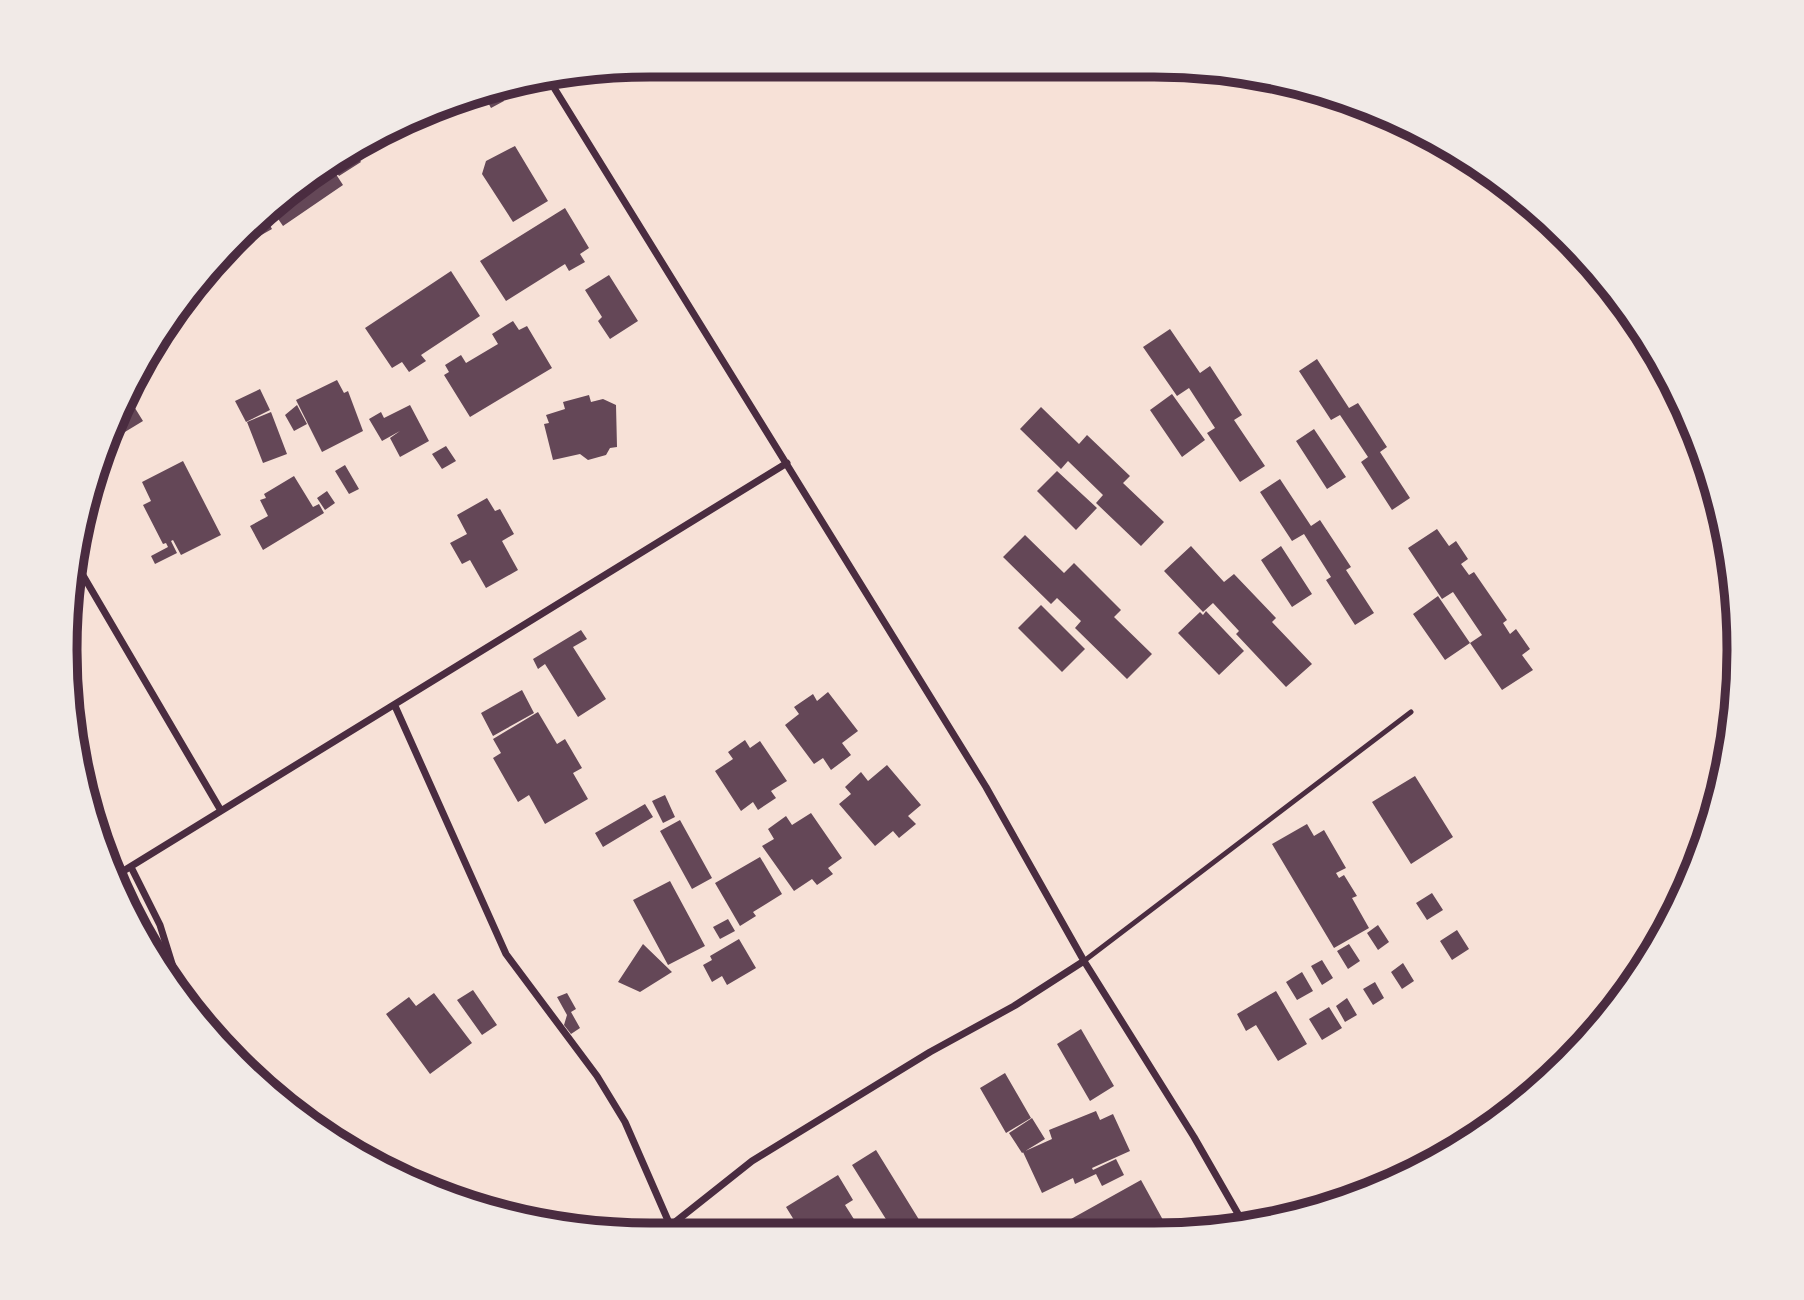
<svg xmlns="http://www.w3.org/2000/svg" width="1804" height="1300" font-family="'Noto Sans',sans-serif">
<rect width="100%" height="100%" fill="#f7e1d7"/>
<path fill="#644757" d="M 496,88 L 504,101 L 491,108 L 484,95 Z
M 515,146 L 548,201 L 513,222 L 482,174 L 486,161 Z
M 353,151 L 361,162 L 339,176 L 329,162 Z
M 330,165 L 343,185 L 283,226 L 272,210 Z
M 565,208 L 589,248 L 580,254 L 585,262 L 569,271 L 565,264 L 506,301 L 480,261 Z
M 265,216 L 272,229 L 256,238 L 251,229 Z
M 451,271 L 480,316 L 421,355 L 426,361 L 409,372 L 402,362 L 392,368 L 365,328 Z
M 609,275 L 638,321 L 610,339 L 598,321 L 602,317 L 585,290 Z
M 513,321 L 519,330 L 527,326 L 552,368 L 470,417 L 444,375 L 449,372 L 445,365 L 461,355 L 466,363 L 498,344 L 492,334 Z
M 1170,329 L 1200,373 L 1210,366 L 1242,415 L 1234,420 L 1265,466 L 1240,482 L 1207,433 L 1215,428 L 1189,388 L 1177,396 L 1143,347 Z
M 1317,359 L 1349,408 L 1358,403 L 1387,447 L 1380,452 L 1410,498 L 1392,510 L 1361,462 L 1368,457 L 1340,415 L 1331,420 L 1299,371 Z
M 337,380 L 344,393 L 348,391 L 363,431 L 322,452 L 296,400 Z
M 260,389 L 270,410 L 246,422 L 235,401 Z
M 125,392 L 143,421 L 110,441 Z
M 1172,394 L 1205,440 L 1182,457 L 1150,410 Z
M 589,395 L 591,402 L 603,399 L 616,405 L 617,447 L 610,448 L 606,455 L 588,460 L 580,454 L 553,460 L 544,424 L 549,423 L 546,415 L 565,409 L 563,402 Z
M 297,405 L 307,424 L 294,431 L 285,415 Z
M 410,405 L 429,441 L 400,457 L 390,438 L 400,431 L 382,441 L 369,419 L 381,412 L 384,418 Z
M 1041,407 L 1079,444 L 1087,435 L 1130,476 L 1123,483 L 1164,522 L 1141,546 L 1096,503 L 1103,495 L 1068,461 L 1061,469 L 1020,429 Z
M 271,412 L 287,454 L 263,463 L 247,422 Z
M 1314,429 L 1346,477 L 1327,489 L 1296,441 Z
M 446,446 L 456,461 L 442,469 L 432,454 Z
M 183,461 L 221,535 L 181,555 L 173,540 L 171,541 L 177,553 L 155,564 L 151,556 L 168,547 L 166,543 L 163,544 L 143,505 L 151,501 L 142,482 Z
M 345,465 L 359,489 L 349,494 L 335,471 Z
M 1057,471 L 1097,508 L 1076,530 L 1037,491 Z
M 294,476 L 313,507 L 319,504 L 324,513 L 263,550 L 250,526 L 268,516 L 260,500 L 266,498 L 264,494 Z
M 1280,479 L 1311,526 L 1320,520 L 1351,567 L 1346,570 L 1374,613 L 1355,625 L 1326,580 L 1331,577 L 1304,534 L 1292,541 L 1260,492 Z
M 327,491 L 335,503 L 325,510 L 317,498 Z
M 487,498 L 495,511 L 500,509 L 514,534 L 502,541 L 518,570 L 486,588 L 470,560 L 462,564 L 450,543 L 467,534 L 457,515 Z
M 1437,529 L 1449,546 L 1456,541 L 1468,559 L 1461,564 L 1469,575 L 1474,572 L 1507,620 L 1503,623 L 1510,634 L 1516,629 L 1530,649 L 1522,655 L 1533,670 L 1502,690 L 1470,643 L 1482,635 L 1453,592 L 1442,599 L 1408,548 Z
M 1025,535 L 1064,573 L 1074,563 L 1121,610 L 1114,617 L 1152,654 L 1127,679 L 1075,628 L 1081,621 L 1057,598 L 1051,604 L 1003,557 Z
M 1191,546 L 1224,582 L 1234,574 L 1276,618 L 1272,622 L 1312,664 L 1286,687 L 1236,634 L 1239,631 L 1213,603 L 1203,612 L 1164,571 Z
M 1281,546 L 1312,594 L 1292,607 L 1261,560 Z
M 1438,596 L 1470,643 L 1445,660 L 1413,614 Z
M 1041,605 L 1085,649 L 1062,672 L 1018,628 Z
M 1206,611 L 1244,651 L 1219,675 L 1178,633 L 1200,612 L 1203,615 Z
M 581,630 L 587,639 L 573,647 L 606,699 L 578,717 L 545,664 L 538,669 L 533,659 Z
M 70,681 L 81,700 L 70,706 Z
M 522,690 L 534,713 L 493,736 L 481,713 Z
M 828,692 L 858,731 L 842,743 L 851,755 L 831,770 L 823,758 L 814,764 L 785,725 L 799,714 L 794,707 L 813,694 L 817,701 Z
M 538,712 L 557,744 L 565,739 L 582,768 L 573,773 L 588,799 L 545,824 L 529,795 L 518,802 L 493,758 L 501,753 L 493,739 Z
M 745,740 L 750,748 L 760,741 L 787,781 L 771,791 L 776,798 L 758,810 L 753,802 L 741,811 L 715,771 L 733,759 L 728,752 Z
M 887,765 L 921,805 L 908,816 L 916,824 L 899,838 L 893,831 L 875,846 L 839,804 L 851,794 L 845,787 L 861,772 L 868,781 Z
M 1415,776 L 1453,837 L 1411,864 L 1372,802 Z
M 665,795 L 675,817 L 663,823 L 652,801 Z
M 645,804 L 653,817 L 603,847 L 595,833 Z
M 811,813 L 842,858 L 828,868 L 833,874 L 817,885 L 812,879 L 794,891 L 762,846 L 774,839 L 768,829 L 786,816 L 792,825 Z
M 680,820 L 712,878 L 692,889 L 660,831 Z
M 1307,824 L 1314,836 L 1324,830 L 1346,868 L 1336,873 L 1339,878 L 1344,875 L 1357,896 L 1352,898 L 1369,928 L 1334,948 L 1272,844 Z
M 760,857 L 782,894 L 753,912 L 756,916 L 740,926 L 715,883 Z
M 670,881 L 705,946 L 668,965 L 633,900 Z
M 1432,893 L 1443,910 L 1427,920 L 1416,903 Z
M 728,919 L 735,931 L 720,939 L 713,927 Z
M 1378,925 L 1389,942 L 1378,950 L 1367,933 Z
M 1457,930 L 1469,949 L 1452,960 L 1440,941 Z
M 739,939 L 756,968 L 727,985 L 722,976 L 712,982 L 703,965 L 712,960 L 710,956 Z
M 643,944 L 672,972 L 640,992 L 618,982 Z
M 1349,944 L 1360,961 L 1348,969 L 1337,951 Z
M 1322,960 L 1333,978 L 1322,985 L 1311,966 Z
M 1403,963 L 1414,981 L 1402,989 L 1391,972 Z
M 1302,972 L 1313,991 L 1297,1000 L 1286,982 Z
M 1375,982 L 1384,998 L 1373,1005 L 1363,989 Z
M 473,990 L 497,1025 L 482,1035 L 457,1000 Z
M 1276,991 L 1307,1044 L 1278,1061 L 1256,1025 L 1246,1031 L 1237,1014 Z
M 434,993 L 472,1043 L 430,1074 L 386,1014 L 409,997 L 416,1006 Z
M 567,993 L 576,1009 L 571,1012 L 580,1028 L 571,1034 L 564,1025 L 567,1015 L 557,997 Z
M 1347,998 L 1357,1015 L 1345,1022 L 1336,1006 Z
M 1329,1007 L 1342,1028 L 1322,1040 L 1309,1019 Z
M 1081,1029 L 1114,1086 L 1090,1101 L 1057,1044 Z
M 1005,1073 L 1031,1118 L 1006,1133 L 980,1088 Z
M 1096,1111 L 1100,1120 L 1113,1114 L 1130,1151 L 1092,1168 L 1093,1170 L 1116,1159 L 1124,1175 L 1102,1186 L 1096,1174 L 1075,1184 L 1073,1178 L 1042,1193 L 1023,1152 L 1052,1139 L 1049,1130 Z
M 1032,1118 L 1045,1139 L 1022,1153 L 1009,1133 Z
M 359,1139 L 383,1169 L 383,1170 L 348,1148 Z
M 876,1150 L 926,1231 L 924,1232 L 894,1232 L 852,1165 Z
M 838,1175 L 853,1200 L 845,1205 L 862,1232 L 802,1233 L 786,1207 Z
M 1141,1180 L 1163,1220 L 1157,1224 L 1160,1231 L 1078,1231 L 1071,1219 Z"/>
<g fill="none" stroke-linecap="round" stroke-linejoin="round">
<path stroke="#4a2c40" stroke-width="5" d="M 1084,961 L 1411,712"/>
<path stroke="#4a2c40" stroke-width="7" d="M 548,78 L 986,787 L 1084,961 L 1194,1137 L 1245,1226
M 74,560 L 220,809
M 395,706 L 506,954 L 597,1076 L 625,1122 L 670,1225
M 131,867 L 160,925 L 179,986
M 112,878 L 787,463
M 660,1234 L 752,1161 L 930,1052 L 1014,1006 L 1084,961"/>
</g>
<path d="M0 0H1804V1300H0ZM650 77H1154A573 573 0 0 1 1727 650V650A573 573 0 0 1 1154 1223H650A573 573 0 0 1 77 650V650A573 573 0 0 1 650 77Z" fill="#f1eae7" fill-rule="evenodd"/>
<path fill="none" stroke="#4a2c40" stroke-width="9" d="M650 77H1154A573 573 0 0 1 1727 650V650A573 573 0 0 1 1154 1223H650A573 573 0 0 1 77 650V650A573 573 0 0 1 650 77Z"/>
</svg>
